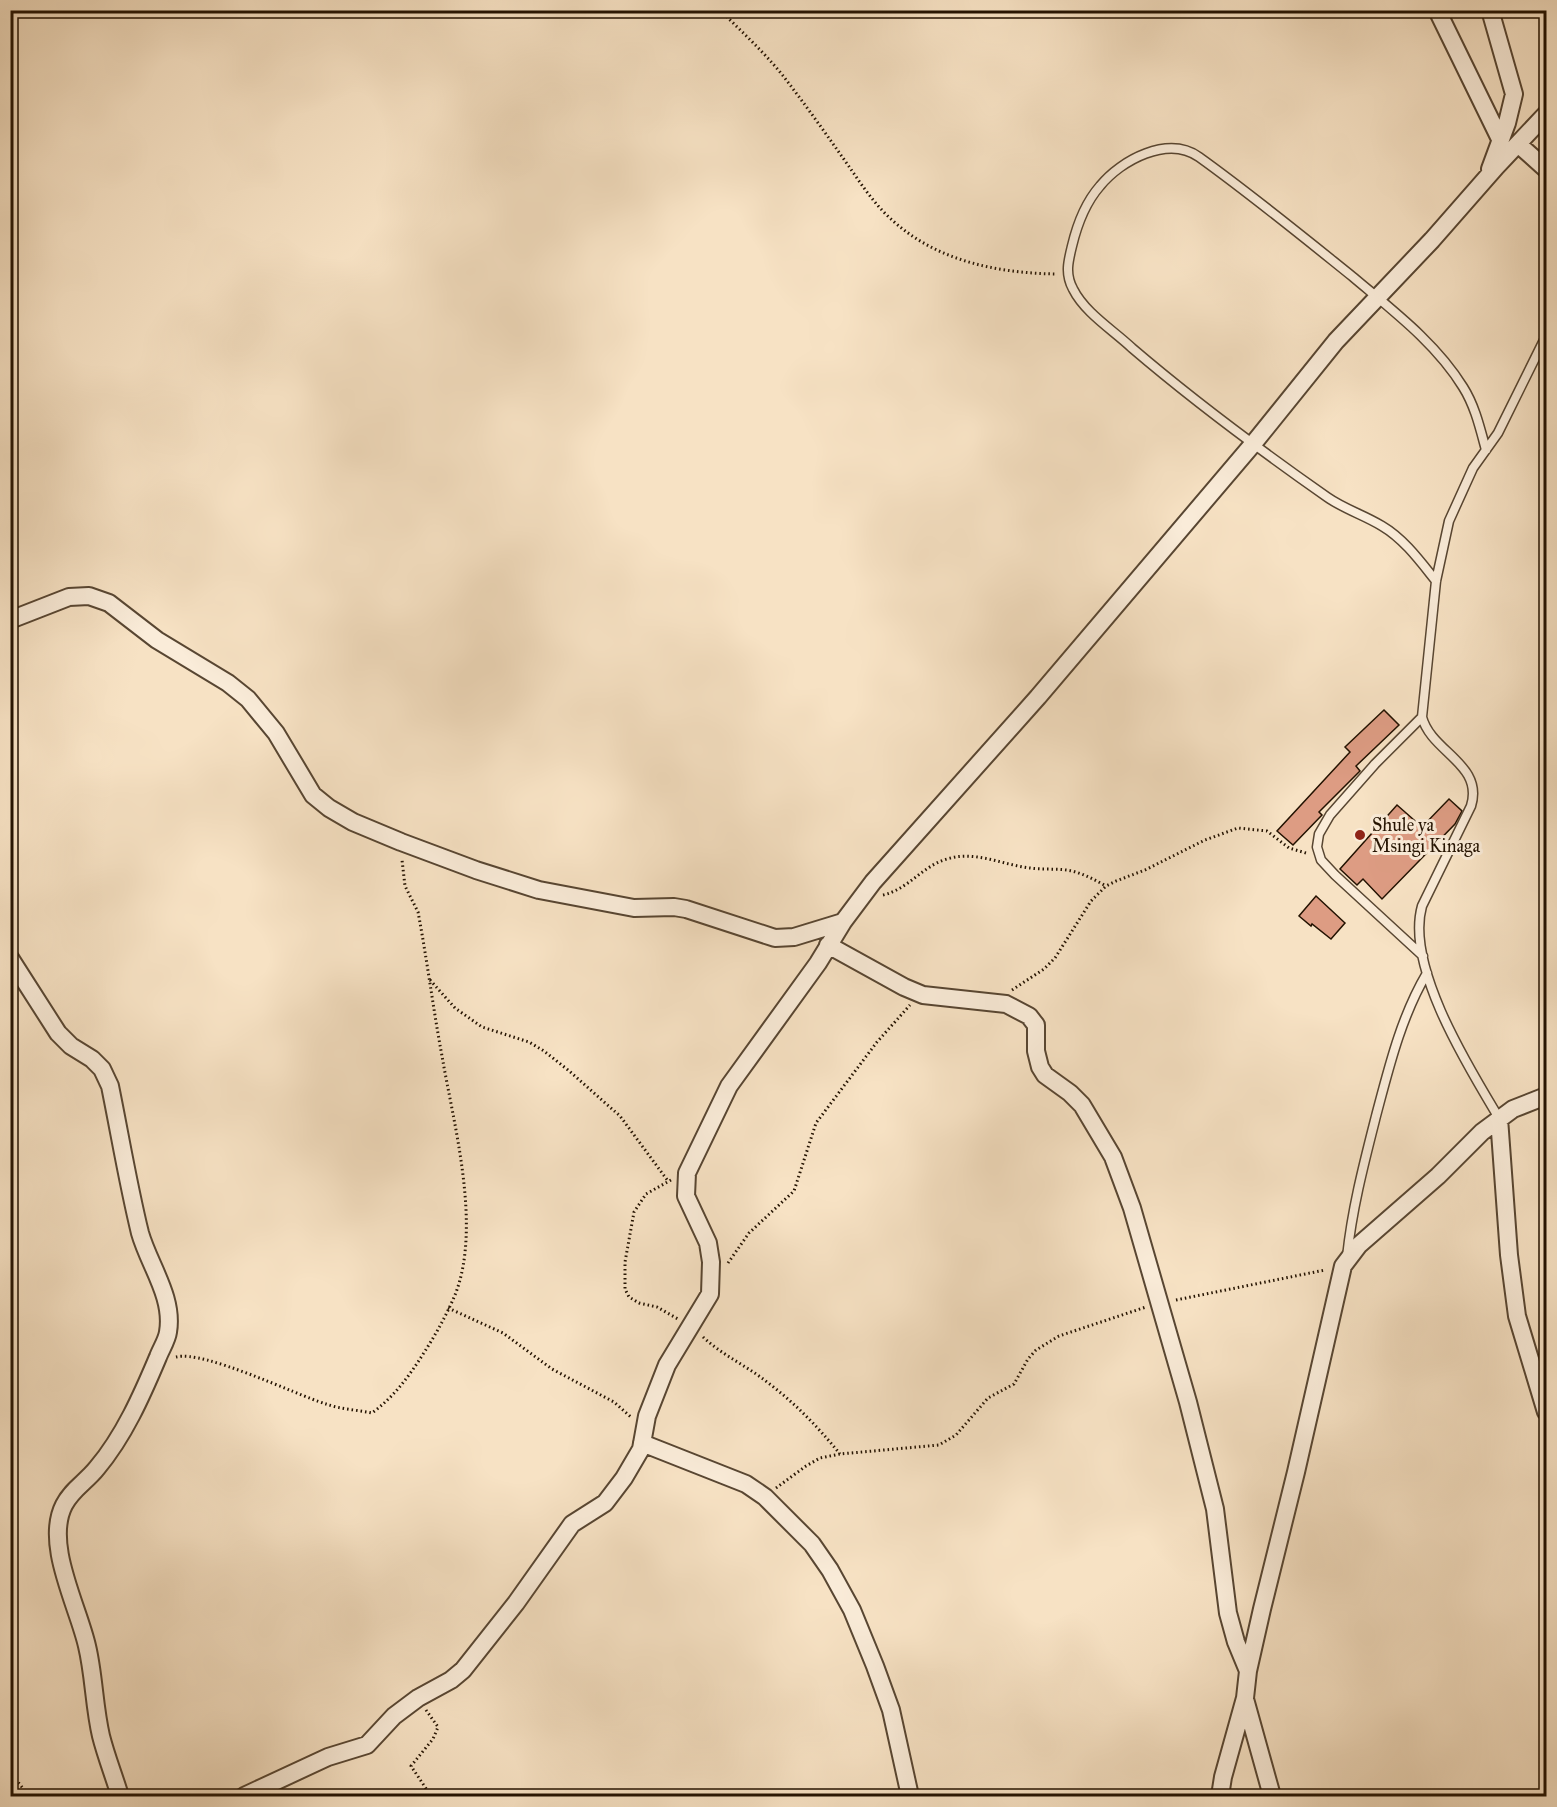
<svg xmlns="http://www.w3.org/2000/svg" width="1557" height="1807" font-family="'IM FELL Great Primer',serif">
<rect width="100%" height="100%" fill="#f7e2c4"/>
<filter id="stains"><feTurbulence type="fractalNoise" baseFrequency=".00333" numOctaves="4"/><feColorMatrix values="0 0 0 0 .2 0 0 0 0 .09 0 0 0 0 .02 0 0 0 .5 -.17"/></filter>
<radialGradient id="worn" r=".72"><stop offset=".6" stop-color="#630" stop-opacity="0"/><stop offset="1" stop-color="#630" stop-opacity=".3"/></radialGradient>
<path fill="#dd9c83" stroke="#231201" stroke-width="1.5" d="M 1384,710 L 1399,725 L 1356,766 L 1360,771 L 1319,812 L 1322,815 L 1293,845 L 1277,831 L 1350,752 L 1345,747 Z
M 1449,799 L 1462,811 L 1455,824 L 1382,899 L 1363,879 L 1357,885 L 1340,869 L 1397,805 L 1422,827 Z
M 1316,896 L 1345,923 L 1331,939 L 1312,924 L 1311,926 L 1299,916 Z"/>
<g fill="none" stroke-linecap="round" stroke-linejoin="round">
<g stroke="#584632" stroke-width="11">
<path id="service" d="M 1436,581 C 1420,561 1404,539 1382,526 C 1364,515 1344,509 1327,497 C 1260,450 1194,401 1132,348 C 1113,330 1085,313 1073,289 C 1065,274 1068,262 1072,246 C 1077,225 1086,202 1100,186 C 1121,160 1168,135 1199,157 C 1252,195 1302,236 1353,277 C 1392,310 1436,343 1463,387 C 1475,406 1480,428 1486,450
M 1422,717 L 1375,764 L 1330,815 L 1319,834 L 1317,847 L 1321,860 L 1335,875 L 1423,956
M 1499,1118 C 1469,1068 1405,966 1422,906 L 1471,806 C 1484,764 1431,752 1422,717 L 1436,581 L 1449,521 L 1473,468 L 1498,433 L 1546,336
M 1347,1257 C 1352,1209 1364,1163 1376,1116 C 1389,1067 1401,1017 1427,973"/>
</g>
<g stroke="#584632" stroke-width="20">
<path id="minor" d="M 1437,10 L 1500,139
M 1518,144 L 1546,169
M 1490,169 L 1507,123 L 1514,94 L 1490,10
M 10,620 L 69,597 L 89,596 L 109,603 L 157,640 L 228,683 L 248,699 L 276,733 L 313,795 L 329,808 L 353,822 L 401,842 L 476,870 L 539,890 L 634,908 L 674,907 L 686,909 L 775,938 L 794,937 L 843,922
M 828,945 L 904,987 L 923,995 L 1006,1004 L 1029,1016 L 1036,1025 L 1036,1051 L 1040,1067 L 1045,1075 L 1070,1093 L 1082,1105 L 1113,1157 L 1132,1208 L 1188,1402 L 1215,1509 L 1228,1613 L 1236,1642 L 1248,1671
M 10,958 L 58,1033 L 71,1046 L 92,1059 L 102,1069 L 110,1086 C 120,1135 128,1184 140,1233 C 149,1265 174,1297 168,1332 C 167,1340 161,1349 158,1357 C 142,1395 124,1436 97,1468 C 86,1482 72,1489 64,1505 C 44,1544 78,1606 87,1646 C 94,1675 94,1706 101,1736 C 106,1756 114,1776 120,1796
M 1499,1118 L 1509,1255 L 1517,1316 L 1546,1412
M 642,1443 L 746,1484 L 765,1497 L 812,1544 L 830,1570 L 852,1610 L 875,1666 L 891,1710 L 910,1796
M 1245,1699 L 1272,1796
M 244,1796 L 328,1757 L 367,1745 L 394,1716 L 418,1698 L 451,1680 L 463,1670 L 516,1603 L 572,1524 L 605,1503 L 624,1478 L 641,1449 L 647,1416 L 667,1365 L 710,1294 L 711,1262 L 708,1243 L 686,1196 L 687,1173 L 729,1086 L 818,963 L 843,922 L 873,882 L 1038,697 L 1253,444 L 1336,341 L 1432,240 L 1496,167 L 1546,114
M 1220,1796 L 1223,1777 L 1245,1698 L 1248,1671 L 1262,1609 L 1296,1472 L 1343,1266 L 1359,1245 L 1438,1176 L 1482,1132 L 1513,1109 L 1546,1096"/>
</g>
<path stroke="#231201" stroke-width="3" stroke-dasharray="1.5 3" stroke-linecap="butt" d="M 720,10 C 742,32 765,53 784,77 C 804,103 824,131 843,158 C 858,179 872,202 891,219 C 936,261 997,273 1056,274
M 883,895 C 909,889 922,866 947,859 C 974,850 1003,865 1030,868 C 1043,870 1058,868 1072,871 C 1084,874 1095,880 1106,886
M 430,980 L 455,1008 L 482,1027 L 529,1042 L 544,1051 L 568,1070 L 620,1116 L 668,1181
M 1012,990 L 1044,969 L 1055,958 L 1091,901 L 1106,886 L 1116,881 L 1145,870 L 1205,840 L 1238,828 L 1267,831 L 1289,848 L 1306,853
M 671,1180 L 646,1194 L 634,1212 L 625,1262 L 625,1289 L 629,1297 L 639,1303 L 657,1307 L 678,1319
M 728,1263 L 749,1233 L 794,1191 L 816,1123 L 877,1042 L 910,1005
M 1176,1300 L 1325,1270
M 448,1308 L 503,1333 L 552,1369 L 614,1402 L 631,1417
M 703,1337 C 722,1355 747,1366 767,1382 C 795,1403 818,1427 840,1454
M 176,1357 C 204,1350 294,1394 326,1404 C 340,1409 357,1410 372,1413 C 395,1396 410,1375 425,1351 C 436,1334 447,1314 455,1295 C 482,1227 454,1126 442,1056 C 433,1008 427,959 418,912 L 405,886 L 402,860
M 776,1488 L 806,1466 L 820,1458 L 840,1454 L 939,1445 L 956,1435 L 988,1398 L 1014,1384 L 1028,1359 L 1036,1350 L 1059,1336 L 1146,1307
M 426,1710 L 438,1727 L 433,1739 L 411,1766 L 431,1796
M 10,1772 L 29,1796"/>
<use href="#service" stroke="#faecd9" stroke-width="8"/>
<use href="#minor" stroke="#faecd9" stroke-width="16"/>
</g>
<circle fill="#8f2418" stroke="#faecd9" stroke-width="2" cx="1360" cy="835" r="6"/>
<g text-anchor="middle" stroke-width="6" stroke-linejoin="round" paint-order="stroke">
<g font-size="18" fill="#231201" stroke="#faecd9" text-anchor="start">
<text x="1372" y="831">Shule ya<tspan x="1372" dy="21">Msingi Kinaga</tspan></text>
</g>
</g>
<rect width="1557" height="1807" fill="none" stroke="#f7e2c4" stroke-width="36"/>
<rect x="12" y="12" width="1533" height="1783" fill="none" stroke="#231201" stroke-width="3"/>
<rect x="18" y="18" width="1521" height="1771" fill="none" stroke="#231201" stroke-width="1.5"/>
<rect width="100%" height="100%" filter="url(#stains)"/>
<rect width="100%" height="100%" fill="url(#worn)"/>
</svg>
